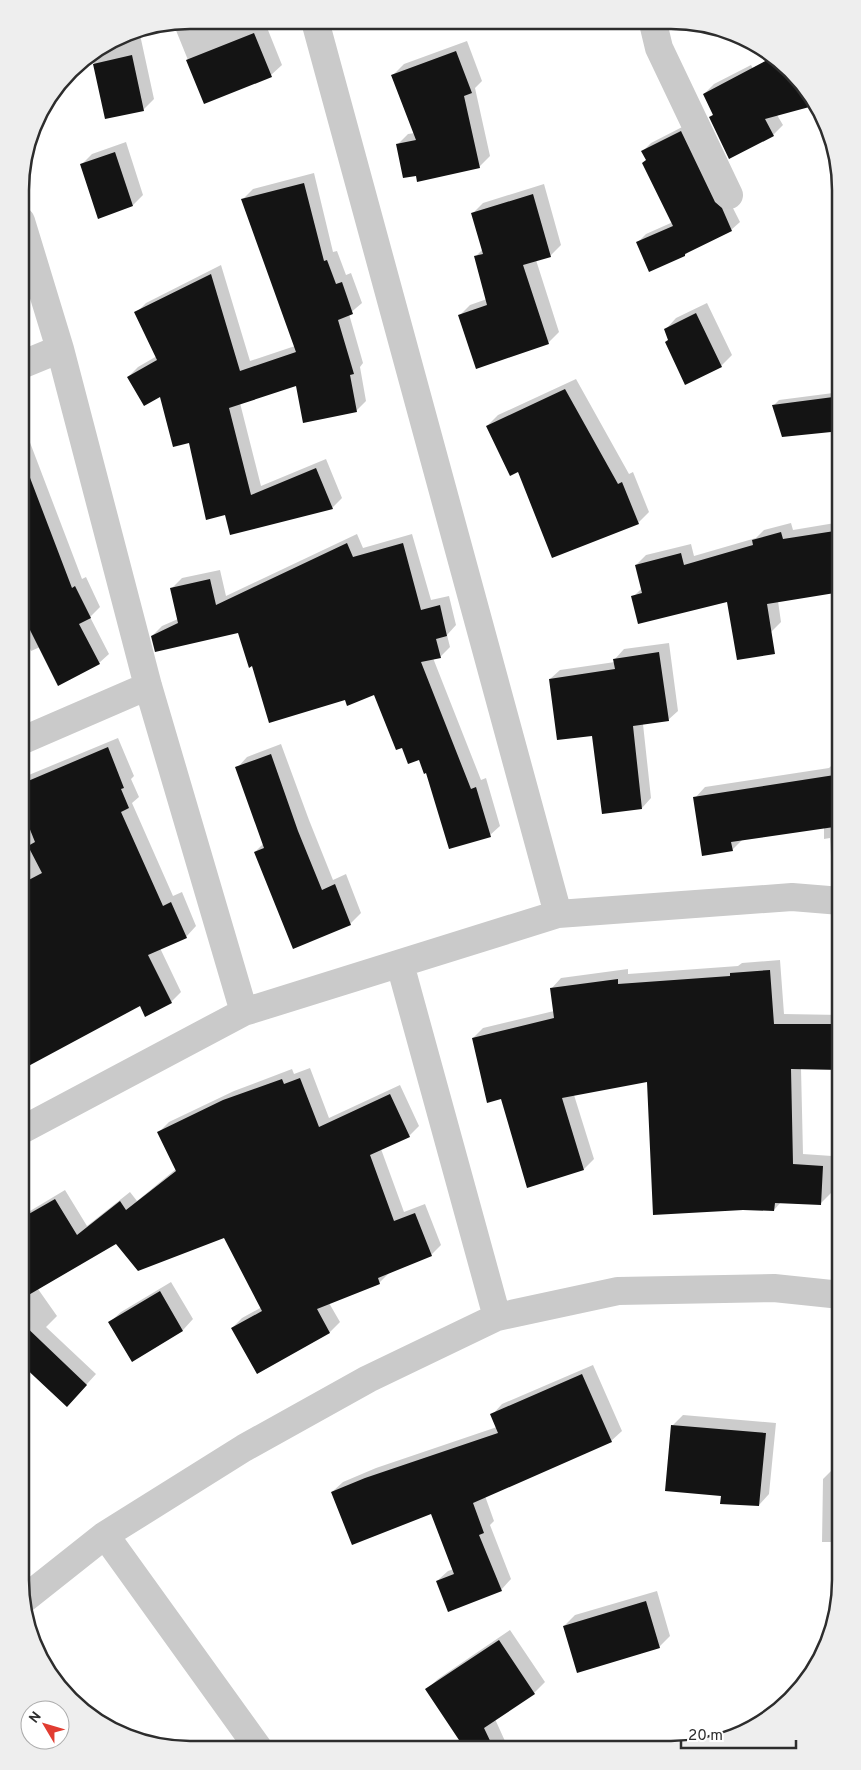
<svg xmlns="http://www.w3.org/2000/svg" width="861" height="1770" font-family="Overpass,sans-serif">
<rect width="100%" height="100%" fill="#fff"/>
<path fill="#0003" d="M 189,20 L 264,20 L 282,65 L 271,75 L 205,102 L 173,23 Z
M 139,30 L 154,99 L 143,110 L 106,118 L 92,53 L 125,33 Z
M 467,41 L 482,81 L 475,88 L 490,156 L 479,167 L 417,174 L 397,145 L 408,134 L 415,133 L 393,75 L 404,64 Z
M 751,65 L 760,81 L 790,72 L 812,105 L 777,115 L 783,125 L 773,135 L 711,117 L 714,113 L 704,94 L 714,84 Z
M 690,123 L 740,222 L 731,230 L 690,250 L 685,255 L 637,243 L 646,234 L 673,222 L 643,151 L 651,143 Z
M 126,142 L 143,195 L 133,205 L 82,164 L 92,154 Z
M 314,173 L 333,252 L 337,251 L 346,275 L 351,273 L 362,303 L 349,314 L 363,363 L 360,367 L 366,401 L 356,411 L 297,384 L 240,403 L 261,486 L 326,459 L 342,498 L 332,508 L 226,514 L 190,441 L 161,396 L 128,377 L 138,367 L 157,356 L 136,313 L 146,303 L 221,265 L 250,361 L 295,346 L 243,199 L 253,189 Z
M 544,184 L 561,245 L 550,256 L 536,260 L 559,332 L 548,343 L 460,315 L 470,305 L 487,299 L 475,257 L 483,249 L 472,214 L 483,203 Z
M 707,303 L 732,355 L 721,366 L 669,339 L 666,329 L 676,318 Z
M 576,379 L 629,474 L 633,472 L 649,512 L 638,523 L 519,471 L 487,426 L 498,415 Z
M 841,392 L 841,430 L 774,405 L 779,400 Z
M 26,432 L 82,579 L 86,577 L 100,607 L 90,617 L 109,654 L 99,663 L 40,647 L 31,651 L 21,630 L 21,434 Z
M 841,522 L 841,591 L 778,601 L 781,622 L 771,632 L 728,601 L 633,597 L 642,588 L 636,565 L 646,555 L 691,544 L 694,556 L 756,538 L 764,530 L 791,523 L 793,530 Z
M 357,534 L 363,548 L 412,534 L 431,600 L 449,596 L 456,625 L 447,635 L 450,647 L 440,657 L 433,658 L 481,780 L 486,778 L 500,826 L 490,835 L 427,771 L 420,758 L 403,747 L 375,694 L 346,698 L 253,665 L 239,631 L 152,636 L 162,626 L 178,619 L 172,588 L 182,578 L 220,570 L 226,596 Z
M 669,643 L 678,711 L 668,720 L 643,724 L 651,798 L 642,808 L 593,735 L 550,679 L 560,670 L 615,662 L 615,659 L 624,649 Z
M 118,738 L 134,776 L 131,779 L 139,797 L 132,803 L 173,896 L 182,892 L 196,926 L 186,937 L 160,948 L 181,992 L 171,1002 L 140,1004 L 38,1059 L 21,1071 L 21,781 L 24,777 Z
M 281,744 L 309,820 L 333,880 L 346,874 L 361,913 L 350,924 L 255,852 L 263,844 L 237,768 L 247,757 Z
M 834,763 L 841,763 L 841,856 L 831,856 L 830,838 L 824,839 L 824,827 L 743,839 L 732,850 L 695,798 L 705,787 L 829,768 Z
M 780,960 L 784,1014 L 841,1015 L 841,1069 L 801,1068 L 803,1154 L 832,1156 L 831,1193 L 820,1204 L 781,1202 L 774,1210 L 648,1080 L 574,1095 L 594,1159 L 584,1169 L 502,1098 L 473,1038 L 483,1028 L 554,1011 L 551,989 L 561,978 L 628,969 L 628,974 L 738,966 L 742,963 Z
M 310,1068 L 329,1118 L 400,1085 L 419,1126 L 409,1136 L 381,1149 L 404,1212 L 425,1204 L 441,1245 L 431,1255 L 389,1273 L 379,1283 L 329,1303 L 340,1322 L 330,1332 L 257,1373 L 232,1328 L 242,1318 L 262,1307 L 224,1236 L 116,1242 L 38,1289 L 57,1316 L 46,1327 L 96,1374 L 77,1395 L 20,1361 L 20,1217 L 65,1190 L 87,1226 L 130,1192 L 137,1201 L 176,1169 L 159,1132 L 169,1122 L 234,1091 L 292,1069 L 294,1074 Z
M 171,1282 L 193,1319 L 183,1330 L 133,1360 L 110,1322 L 121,1312 Z
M 593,1365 L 622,1431 L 611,1441 L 485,1496 L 494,1521 L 490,1525 L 511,1579 L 501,1590 L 437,1581 L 448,1571 L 454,1569 L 432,1513 L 332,1492 L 343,1482 L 376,1468 L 497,1427 L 492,1415 L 502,1404 Z
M 683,1415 L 776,1423 L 769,1494 L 759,1505 L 722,1495 L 672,1426 Z
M 834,1468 L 841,1468 L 841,1542 L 822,1542 L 823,1479 Z
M 657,1591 L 670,1636 L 659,1647 L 564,1626 L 575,1615 Z
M 510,1630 L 545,1682 L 534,1693 L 495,1719 L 509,1750 L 467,1749 L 427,1689 L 438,1679 Z"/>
<path fill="#141414" d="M 254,33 L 272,77 L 204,104 L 186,60 Z
M 456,51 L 472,93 L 464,96 L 480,168 L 417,182 L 416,176 L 403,178 L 396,144 L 416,140 L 391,75 Z
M 132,55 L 144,111 L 105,119 L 93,64 Z
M 773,57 L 783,62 L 813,106 L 765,119 L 774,136 L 729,159 L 709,117 L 713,115 L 703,94 Z
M 681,131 L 715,202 L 722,208 L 732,231 L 685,254 L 685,256 L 649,272 L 636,242 L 673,226 L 642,163 L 646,160 L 641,151 Z
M 115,152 L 133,206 L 98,219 L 80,164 Z
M 304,183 L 324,261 L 327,260 L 336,284 L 342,282 L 353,314 L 338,320 L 354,374 L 350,375 L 357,412 L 303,423 L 296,386 L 229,408 L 251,495 L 316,468 L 333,509 L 230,535 L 225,515 L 206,520 L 189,443 L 173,447 L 160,397 L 144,406 L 127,377 L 157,360 L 134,312 L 211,274 L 240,371 L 296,352 L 241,199 Z
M 533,194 L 551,257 L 523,265 L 549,344 L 476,369 L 458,315 L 487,305 L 474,256 L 483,254 L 471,213 Z
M 696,313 L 722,367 L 685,385 L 665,342 L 668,340 L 664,329 Z
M 565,389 L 618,484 L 622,482 L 639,524 L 552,558 L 518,472 L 510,476 L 486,426 Z
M 841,396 L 841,431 L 782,437 L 772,405 Z
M 21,462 L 24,462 L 72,588 L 75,586 L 91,618 L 79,624 L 100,664 L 58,686 L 21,612 Z
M 841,530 L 841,592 L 767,604 L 775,654 L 737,660 L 727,602 L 638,624 L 631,596 L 642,593 L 635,565 L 681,553 L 684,565 L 753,545 L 752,540 L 781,532 L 783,539 Z
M 347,543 L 353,557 L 403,543 L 421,610 L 440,605 L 447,636 L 436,639 L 441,658 L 421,662 L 471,789 L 476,787 L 491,837 L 449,849 L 426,773 L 424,774 L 419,760 L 408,764 L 402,748 L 396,750 L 374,695 L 347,706 L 345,700 L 269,723 L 252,666 L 249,668 L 238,633 L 155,652 L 151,636 L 178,623 L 170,588 L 210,579 L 216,605 Z
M 659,652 L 669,721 L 633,726 L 642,809 L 602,814 L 592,736 L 557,740 L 549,679 L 615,669 L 613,659 Z
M 108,747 L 124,788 L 121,789 L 129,808 L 121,812 L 163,906 L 171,902 L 187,938 L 148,955 L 172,1003 L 145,1017 L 140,1006 L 21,1070 L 21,884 L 42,873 L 28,846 L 35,842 L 21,807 L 21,784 Z
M 271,754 L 298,831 L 322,890 L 335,884 L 351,925 L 293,949 L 254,852 L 264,848 L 235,767 Z
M 841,774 L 841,826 L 731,842 L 733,851 L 702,856 L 693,797 Z
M 770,970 L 774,1024 L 841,1024 L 841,1070 L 791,1069 L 793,1164 L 823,1166 L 821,1205 L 775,1203 L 774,1211 L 743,1210 L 653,1215 L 647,1082 L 562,1098 L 584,1170 L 527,1188 L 501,1099 L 487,1103 L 472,1038 L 554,1018 L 550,988 L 618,979 L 618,984 L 730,976 L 730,973 Z
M 300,1078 L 319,1127 L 390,1094 L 410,1137 L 370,1155 L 394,1221 L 415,1213 L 432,1256 L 378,1278 L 380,1284 L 317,1309 L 330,1333 L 257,1374 L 231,1328 L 262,1311 L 224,1238 L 138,1271 L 116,1244 L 20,1300 L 20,1219 L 55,1199 L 77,1235 L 120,1201 L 126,1210 L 176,1171 L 157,1132 L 223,1100 L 282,1079 L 284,1084 Z
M 160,1291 L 183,1331 L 132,1362 L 108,1322 Z
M 20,1321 L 87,1385 L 67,1407 L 20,1363 Z
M 582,1374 L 612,1442 L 473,1503 L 484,1533 L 479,1535 L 502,1591 L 448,1612 L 436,1581 L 454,1574 L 431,1514 L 352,1545 L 331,1492 L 365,1478 L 498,1433 L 490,1414 Z
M 671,1425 L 766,1433 L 759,1506 L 720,1504 L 721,1496 L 665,1491 Z
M 646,1601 L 660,1648 L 577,1673 L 563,1626 Z
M 499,1640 L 535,1694 L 484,1728 L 494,1749 L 465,1749 L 425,1689 Z"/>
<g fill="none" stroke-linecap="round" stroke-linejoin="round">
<path stroke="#cacaca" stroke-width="28" d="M 315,21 L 558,914
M 653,23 L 659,48 L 729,195
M 21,221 L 60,349 L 148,686 L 244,1012
M 21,365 L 60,349
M 21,741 L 148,686
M 400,964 L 497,1317
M 20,1131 L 244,1012 L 558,914 L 792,897 L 841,901
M 105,1535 L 259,1749
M 23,1600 L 105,1535 L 244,1448 L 368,1379 L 497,1317 L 618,1291 L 774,1288 L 841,1295"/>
</g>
<path d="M0 0H861V1770H0ZM190 29H671A161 161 0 0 1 832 190V1580A161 161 0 0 1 671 1741H190A161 161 0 0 1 29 1580V190A161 161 0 0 1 190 29Z" fill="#eee" fill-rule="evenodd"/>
<path fill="none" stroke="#2d2d2d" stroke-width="2.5" d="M190 29H671A161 161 0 0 1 832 190V1580A161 161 0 0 1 671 1741H190A161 161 0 0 1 29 1580V190A161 161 0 0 1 190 29Z"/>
<g transform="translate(45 1725) rotate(308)"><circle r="24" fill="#ffffff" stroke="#ababab"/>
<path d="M0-4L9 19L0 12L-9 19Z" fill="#e13c31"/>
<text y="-8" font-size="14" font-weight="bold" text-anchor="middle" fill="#2d2d2d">N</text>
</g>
<path d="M681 1740v8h115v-8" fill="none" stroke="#2d2d2d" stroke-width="2.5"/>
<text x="688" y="1740" font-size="15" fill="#2d2d2d" stroke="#ffffff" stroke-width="4" paint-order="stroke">20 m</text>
</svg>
